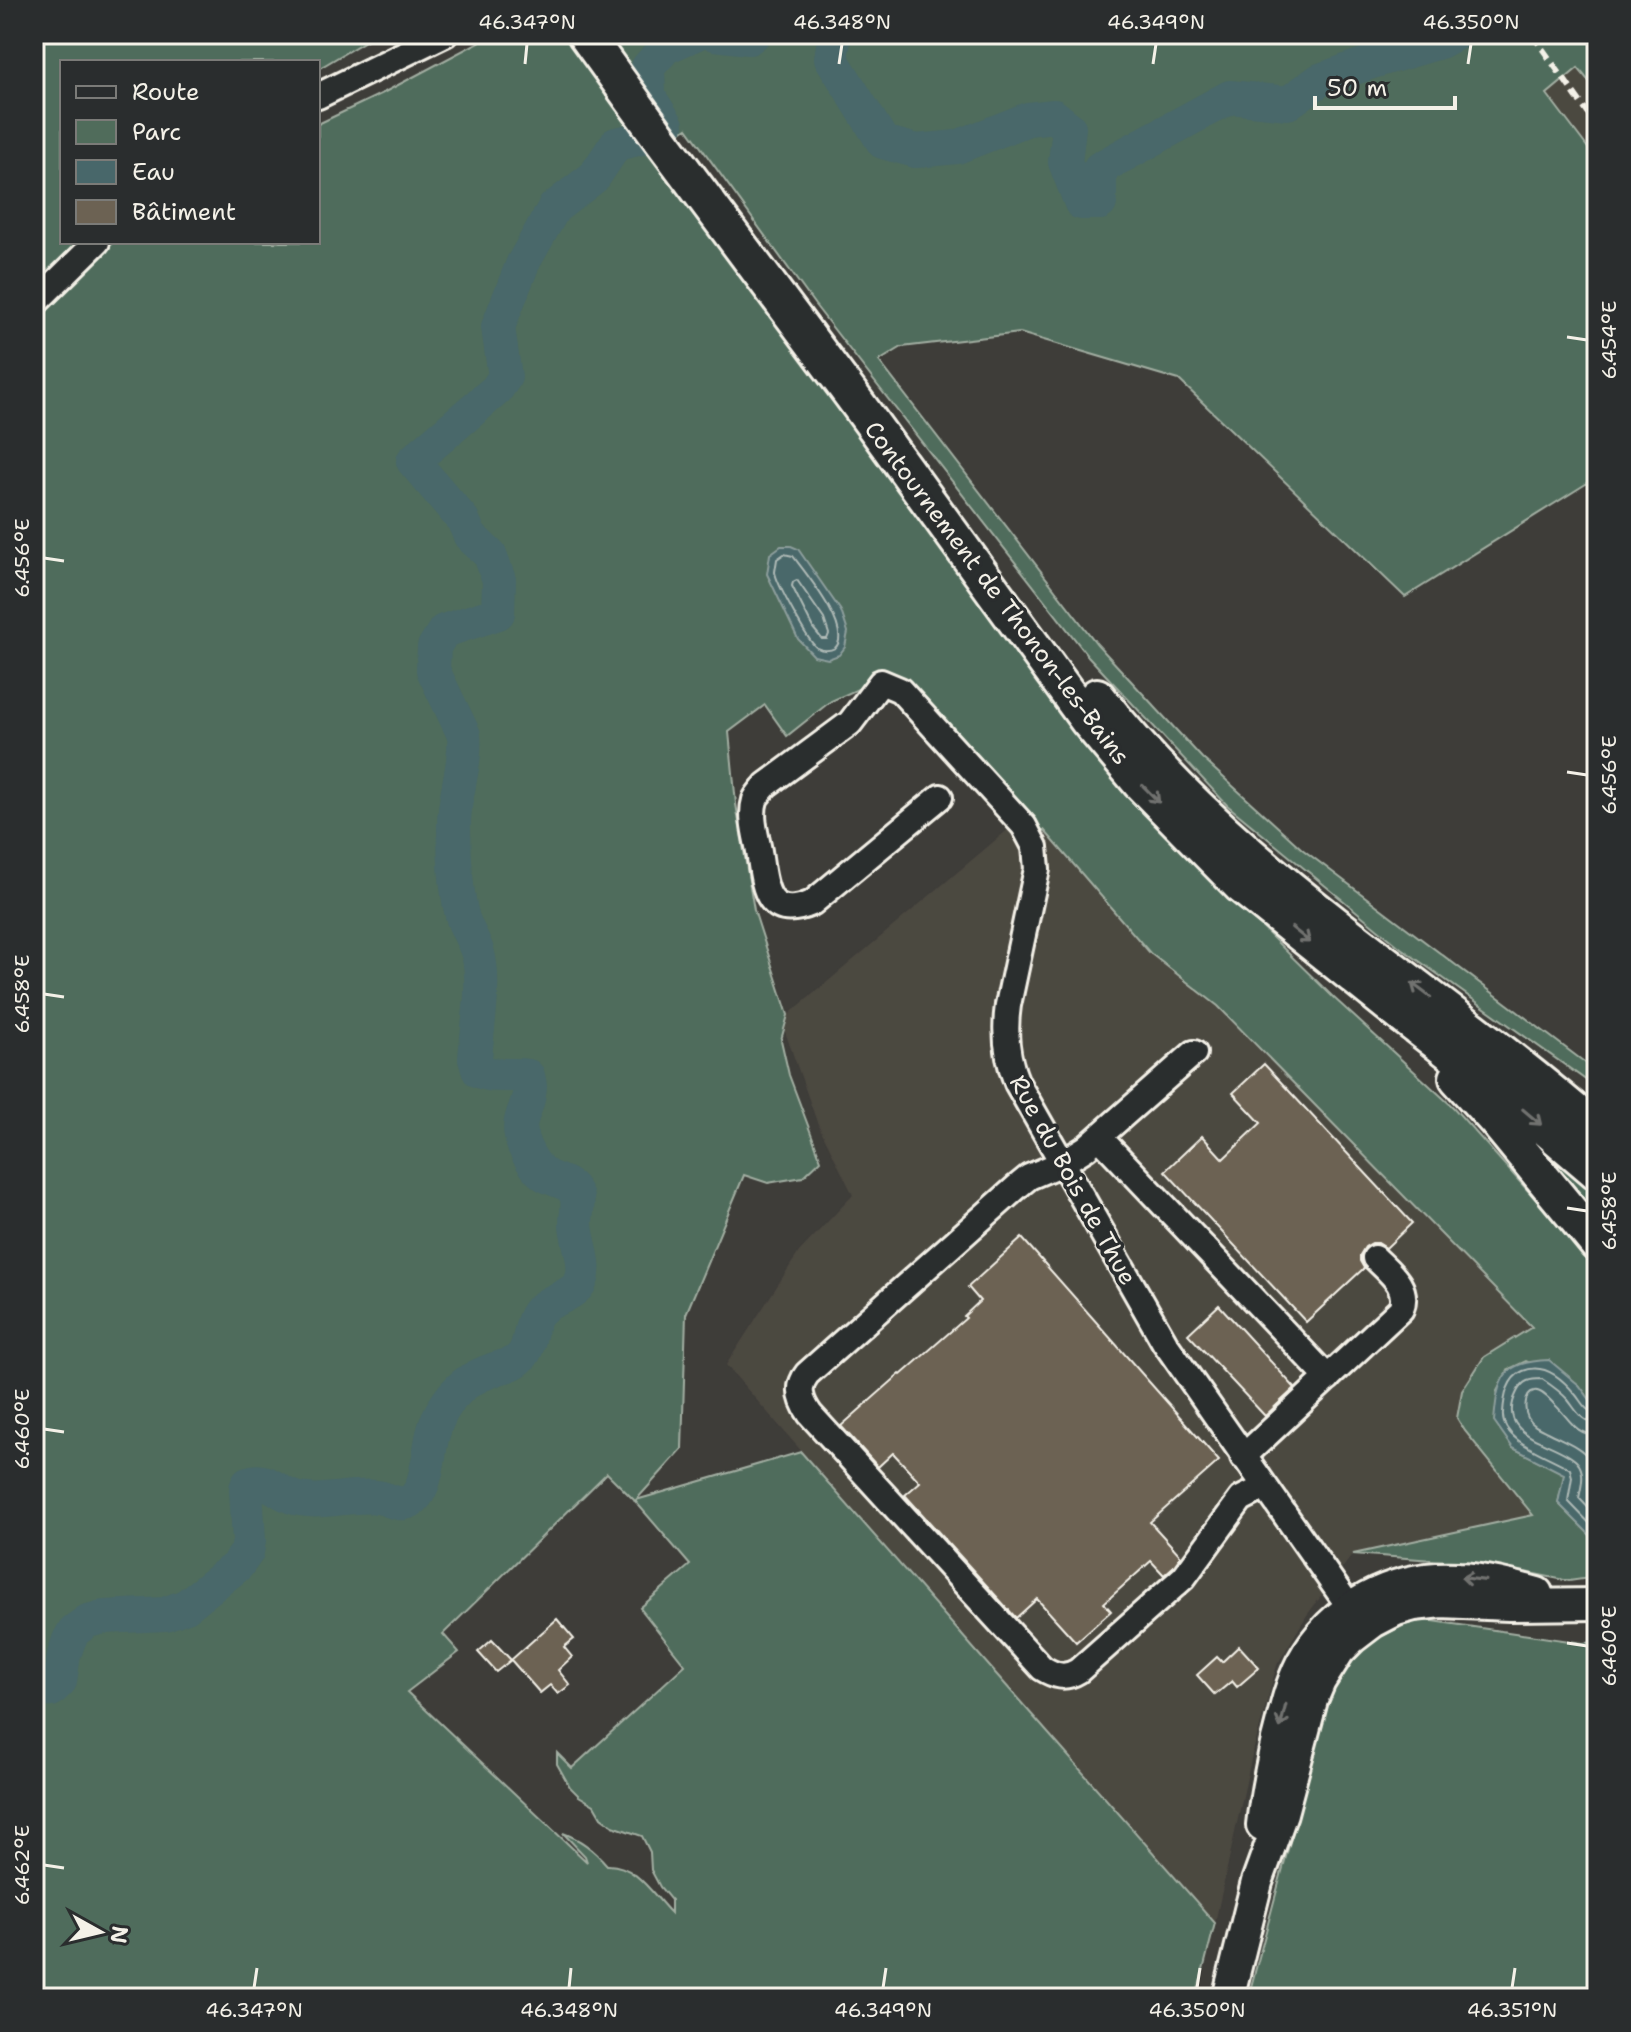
<svg xmlns="http://www.w3.org/2000/svg" width="1631" height="2032" font-family="'Shantell Sans',sans-serif">
<rect width="100%" height="100%" fill="#3e3d39"/>
<filter id="ink" filterUnits="userSpaceOnUse"><feTurbulence type="fractalNoise" baseFrequency=".0125" numOctaves="2"/><feDisplacementMap in="SourceGraphic" scale="16" xChannelSelector="R" yChannelSelector="G"/><feConvolveMatrix kernelMatrix="1 2 1 2 8 2 1 2 1" color-interpolation-filters="sRGB"/></filter>
<g filter="url(#ink)">
<path fill="#4c4841" d="M 1578,68 L 1597,91 L 1597,160 L 1546,94 Z
M 1011,827 L 1044,830 L 1150,953 L 1218,1006 L 1532,1328 L 1475,1369 L 1462,1391 L 1465,1431 L 1534,1515 L 1353,1554 L 1307,1615 L 1277,1665 L 1252,1755 L 1215,1923 L 726,1365 L 799,1252 L 853,1195 L 817,1122 L 783,1026 L 788,1015 Z"/>
<path fill="#506c5b" stroke="#a2aea2" stroke-width="2" fill-rule="evenodd" d="M 34,34 L 377,34 L 318,69 L 318,62 L 62,62 L 62,242 L 318,242 L 318,124 L 383,93 L 494,34 L 1597,34 L 1597,91 L 1578,68 L 1547,94 L 1597,160 L 1597,477 L 1405,597 L 1179,380 L 1020,333 L 902,347 L 879,361 L 1097,644 L 1202,758 L 1302,849 L 1587,1064 L 1597,1063 L 1597,1088 L 1401,948 L 1227,805 L 1088,656 L 815,305 L 687,128 L 651,154 L 1180,847 L 1334,998 L 1453,1107 L 1571,1239 L 1597,1274 L 1597,1409 L 1579,1385 L 1526,1361 L 1509,1369 L 1497,1391 L 1513,1448 L 1565,1474 L 1558,1503 L 1597,1542 L 1597,1577 L 1569,1581 L 1486,1564 L 1353,1554 L 1533,1515 L 1465,1431 L 1457,1418 L 1462,1391 L 1484,1357 L 1532,1327 L 1218,1006 L 1150,953 L 1044,830 L 1011,827 L 893,698 L 860,688 L 831,701 L 787,736 L 765,705 L 729,732 L 736,804 L 754,910 L 788,1015 L 781,1040 L 789,1075 L 821,1160 L 803,1177 L 768,1183 L 744,1175 L 686,1314 L 682,1449 L 636,1500 L 801,1452 L 1215,1923 L 1196,1998 L 34,1998 ZM 607,1473 L 635,1501 L 690,1565 L 640,1608 L 685,1665 L 572,1768 L 557,1753 L 557,1764 L 570,1787 L 579,1796 L 594,1805 L 601,1817 L 613,1826 L 642,1836 L 650,1852 L 651,1870 L 660,1887 L 671,1900 L 671,1913 C 653,1895 636,1864 607,1865 C 596,1852 580,1839 563,1833 L 585,1856 L 587,1862 L 407,1692 L 459,1652 L 443,1634 Z
M 1534,1137 L 1597,1195 L 1597,1221 L 1529,1141 Z
M 1416,1621 L 1433,1621 L 1583,1643 L 1597,1642 L 1597,1998 L 1248,1998 L 1328,1700 C 1351,1657 1369,1637 1416,1621 Z"/>
<path fill="#48676a" stroke="#8d9e9c" stroke-width="2" d="M 781,546 L 791,546 L 798,549 L 841,611 L 848,632 L 845,647 L 839,655 L 828,659 L 814,656 L 798,639 L 767,574 L 770,554 Z
M 1549,1360 L 1579,1385 L 1597,1409 L 1597,1542 L 1558,1503 L 1564,1474 L 1513,1448 L 1494,1421 C 1498,1378 1501,1362 1549,1360 Z"/>
<g fill="none" stroke-linecap="round" stroke-linejoin="round">
<path stroke="#afbab6" stroke-width="2" d="M 784,554 L 793,556 C 804,571 854,631 835,648 C 830,651 822,651 817,648 C 808,642 776,582 775,572 C 775,571 777,560 777,559 Z
M 797,580 L 824,619 L 829,634 L 827,639 L 822,639 L 813,628 L 792,586 L 793,582 Z
M 1597,1413 C 1585,1412 1582,1402 1575,1394 C 1562,1378 1544,1362 1523,1371 C 1507,1378 1504,1397 1503,1413 C 1500,1442 1551,1456 1570,1469 L 1572,1477 L 1568,1501 L 1597,1531
M 1597,1423 C 1581,1422 1577,1411 1568,1400 C 1561,1392 1551,1385 1542,1379 C 1530,1379 1523,1380 1517,1392 C 1493,1439 1558,1441 1577,1462 C 1586,1472 1581,1487 1579,1498 L 1597,1517
M 1597,1435 C 1574,1435 1569,1417 1554,1404 C 1550,1400 1541,1389 1534,1391 C 1524,1393 1524,1411 1528,1418 C 1533,1426 1539,1428 1547,1432 C 1582,1450 1598,1451 1592,1494 L 1597,1500"/>
<path stroke="#48676a" stroke-width="34" d="M 715,34 L 749,38 L 754,34
M 835,34 L 831,58 L 883,142 L 916,151 L 957,147 L 1028,119 L 1054,116 L 1069,128 L 1065,162 L 1081,203 L 1100,203 L 1100,168 L 1230,97 L 1288,103 L 1320,80 L 1369,63 L 1440,42 L 1455,34
M 34,1691 L 51,1690 L 60,1681 L 64,1655 L 69,1640 L 74,1631 L 88,1621 L 104,1617 L 165,1614 L 186,1606 L 237,1566 L 247,1552 L 249,1541 L 246,1489 L 248,1483 C 267,1476 275,1491 292,1497 C 319,1506 348,1494 376,1497 C 386,1497 394,1505 405,1503 C 428,1498 428,1452 433,1434 C 435,1426 438,1418 442,1411 C 457,1386 471,1377 498,1368 C 505,1366 514,1364 520,1358 C 532,1347 528,1327 537,1314 C 546,1300 566,1299 577,1287 C 592,1271 576,1242 576,1223 C 576,1213 580,1202 575,1193 C 570,1182 555,1181 545,1175 C 535,1168 529,1157 524,1146 C 513,1119 529,1111 530,1087 C 530,1083 529,1080 528,1076 C 512,1073 494,1078 479,1071 L 475,1059 C 477,1027 486,984 478,954 C 475,942 467,931 463,919 C 456,894 454,853 454,827 C 453,796 467,765 464,735 L 433,670 L 434,647 L 444,631 L 498,613 L 499,580 L 490,555 L 470,536 L 463,520 L 413,461 L 496,390 L 505,377 L 498,327 L 523,263 L 554,208 L 594,177 L 616,144 L 660,134 L 667,125 L 649,97 L 648,67 L 666,47 L 695,34"/>
</g>
<path fill="#6c6253" stroke="#f4f1e8" stroke-width="2" d="M 1264,1064 L 1412,1223 L 1386,1248 L 1378,1243 L 1372,1243 L 1365,1247 L 1360,1255 L 1360,1261 L 1364,1268 L 1306,1322 L 1165,1171 L 1202,1136 L 1223,1159 L 1261,1123 L 1233,1093 Z
M 1022,1238 L 1219,1461 L 1150,1522 L 1181,1556 L 1173,1567 L 1164,1575 L 1151,1561 L 1104,1603 L 1111,1611 L 1076,1642 L 1037,1599 L 1016,1618 L 905,1495 L 920,1482 L 893,1453 L 878,1467 L 841,1426 L 900,1374 L 901,1375 L 966,1318 L 964,1316 L 980,1301 L 968,1287 Z
M 1219,1305 L 1295,1388 L 1265,1416 L 1188,1334 Z
M 557,1619 L 574,1639 L 564,1647 L 572,1657 L 558,1670 L 570,1685 L 558,1694 L 550,1685 L 540,1693 L 511,1660 Z
M 492,1640 L 511,1660 L 496,1672 L 478,1652 Z
M 1239,1646 L 1259,1668 L 1237,1687 L 1232,1681 L 1215,1695 L 1197,1675 L 1217,1657 L 1222,1662 Z"/>
<g fill="none" stroke-linecap="round" stroke-linejoin="round">
<g stroke="#f4f1e8" stroke-width="30">
<path id="minor" d="M 318,96 L 445,34
M 34,304 L 97,242
M 940,797 L 812,903 C 765,923 764,884 759,851 C 756,835 750,816 755,800 C 757,795 762,790 766,785 L 850,723 L 881,682 L 900,690 L 1024,826 L 1035,847 L 1037,869 L 1008,1005 C 1004,1033 1006,1057 1017,1083 L 1165,1343 L 1360,1622
M 1194,1053 L 1086,1148 L 1062,1163 L 1029,1177 L 1018,1186 L 807,1374 C 796,1388 801,1401 810,1414 L 1042,1668 C 1055,1676 1065,1679 1078,1671 L 1184,1577 L 1241,1499 L 1265,1487
M 1099,1137 L 1328,1378
M 1243,1457 L 1401,1309 C 1410,1287 1389,1272 1375,1258"/>
</g>
<g stroke="#f4f1e8" stroke-width="36">
<path id="major" d="M 1262,1825 C 1265,1796 1271,1768 1277,1740 C 1284,1714 1289,1688 1301,1664 C 1332,1606 1394,1574 1459,1578 C 1485,1579 1511,1586 1537,1593
M 1228,1998 L 1257,1882 L 1282,1813 L 1312,1700 L 1320,1681 L 1339,1651 L 1352,1638 L 1373,1622 L 1396,1610 L 1414,1605 L 1441,1602 L 1509,1605 L 1597,1604"/>
</g>
<g stroke="#f4f1e8" stroke-width="40">
<path id="highway" d="M 585,34 L 659,137 L 852,396 L 1087,720 L 1140,783 L 1241,886 L 1404,1017 L 1523,1109 L 1597,1172
M 1097,696 C 1234,873 1431,985 1597,1130
M 1457,1078 L 1496,1121 L 1597,1244"/>
</g>
<use href="#minor" stroke="#2a2d2e" stroke-width="24"/>
<use href="#major" stroke="#2a2d2e" stroke-width="30"/>
<use href="#highway" stroke="#2a2d2e" stroke-width="34"/>
<path stroke="#f4f1e8" stroke-width="6" stroke-dasharray="12 6" stroke-linecap="butt" d="M 1532,34 L 1597,126"/>
</g>
<defs><path id="oneway-shaft" d="M-6 0H5M1.5-3L5.5 0L1.5 3" fill="none" stroke-width="1.6" stroke-linecap="round" stroke-linejoin="round" transform="scale(2)"/></defs>
<g stroke="#71726f">
<use href="#oneway-shaft" transform="translate(1151 794) rotate(46)"/>
<use href="#oneway-shaft" transform="translate(1301 935) rotate(39)"/>
<use href="#oneway-shaft" transform="translate(1421 990) rotate(-143)"/>
<use href="#oneway-shaft" transform="translate(1532 1117) rotate(40)"/>
<use href="#oneway-shaft" transform="translate(1473 1579) rotate(-173)"/>
<use href="#oneway-shaft" transform="translate(1283 1716) rotate(104)"/>
</g>
</g>
<path fill="none" stroke="#f4f1e8" stroke-width="3" d="M 525,64 L 527,44M 839,64 L 842,44M 1153,64 L 1156,44M 1468,64 L 1471,44M 1567,337 L 1587,340M 44,558 L 64,561M 1567,772 L 1587,775M 44,994 L 64,997M 1567,1208 L 1587,1211M 44,1429 L 64,1432M 1567,1643 L 1587,1646M 44,1865 L 64,1868M 254,1988 L 257,1968M 569,1988 L 571,1968M 883,1988 L 886,1968M 1197,1988 L 1200,1968M 1512,1988 L 1515,1968"/>
<g text-anchor="middle" stroke-width="7" stroke-linejoin="round" paint-order="stroke">
<g font-size="24" fill="#f4f1e8" stroke="#2a2d2e">
<text transform="translate(997 593) rotate(53)" y="8">Contournement de Thonon-les-Bains</text>
<text transform="translate(1073 1180) rotate(61)" y="8">Rue du Bois de Thue</text>
</g>
</g>
<rect width="1631" height="2032" fill="none" stroke="#2a2d2e" stroke-width="88"/>
<rect x="60" y="60" width="260" height="184" fill="#2a2d2e" stroke="#7b7b78" stroke-width="2"/>
<rect x="76" y="86" width="40" height="12" fill="#2a2d2e" stroke="#7b7b78" stroke-width="2"/>
<text x="132" y="100" font-size="24" fill="#f4f1e8">Route</text>
<rect x="76" y="120" width="40" height="24" fill="#506c5b" stroke="#7b7b78" stroke-width="2"/>
<text x="132" y="140" font-size="24" fill="#f4f1e8">Parc</text>
<rect x="76" y="160" width="40" height="24" fill="#48676a" stroke="#7b7b78" stroke-width="2"/>
<text x="132" y="180" font-size="24" fill="#f4f1e8">Eau</text>
<rect x="76" y="200" width="40" height="24" fill="#6c6253" stroke="#7b7b78" stroke-width="2"/>
<text x="132" y="220" font-size="24" fill="#f4f1e8">Bâtiment</text>
<g transform="translate(100 1932) rotate(98)" stroke="#2a2d2e" stroke-width="6" paint-order="stroke">
<path d="M0-6L14 30L0 20L-14 30Z" fill="#f4f1e8"/>
<text y="-12" font-size="22" font-weight="bold" text-anchor="middle" fill="#f4f1e8">N</text>
</g>
<path d="M1315 96v12h140v-12" fill="none" stroke="#f4f1e8" stroke-width="4"/>
<text x="1327" y="96" font-size="24" fill="#f4f1e8" stroke="#2a2d2e" stroke-width="6" paint-order="stroke">50 m</text>
<rect x="44" y="44" width="1543" height="1944" fill="none" stroke="#f4f1e8" stroke-width="3"/>
<g font-size="20" text-anchor="middle" fill="#f4f1e8">
<text x="527" y="29">46.347°N</text>
<text x="842" y="29">46.348°N</text>
<text x="1156" y="29">46.349°N</text>
<text x="1471" y="29">46.350°N</text>
<text transform="translate(1609 340) rotate(-90)" y="7">6.454°E</text>
<text transform="translate(22 558) rotate(-90)" y="7">6.456°E</text>
<text transform="translate(1609 775) rotate(-90)" y="7">6.456°E</text>
<text transform="translate(22 994) rotate(-90)" y="7">6.458°E</text>
<text transform="translate(1609 1211) rotate(-90)" y="7">6.458°E</text>
<text transform="translate(22 1429) rotate(-90)" y="7">6.460°E</text>
<text transform="translate(1609 1646) rotate(-90)" y="7">6.460°E</text>
<text transform="translate(22 1865) rotate(-90)" y="7">6.462°E</text>
<text x="254" y="2017">46.347°N</text>
<text x="569" y="2017">46.348°N</text>
<text x="883" y="2017">46.349°N</text>
<text x="1197" y="2017">46.350°N</text>
<text x="1512" y="2017">46.351°N</text>
</g>
</svg>
